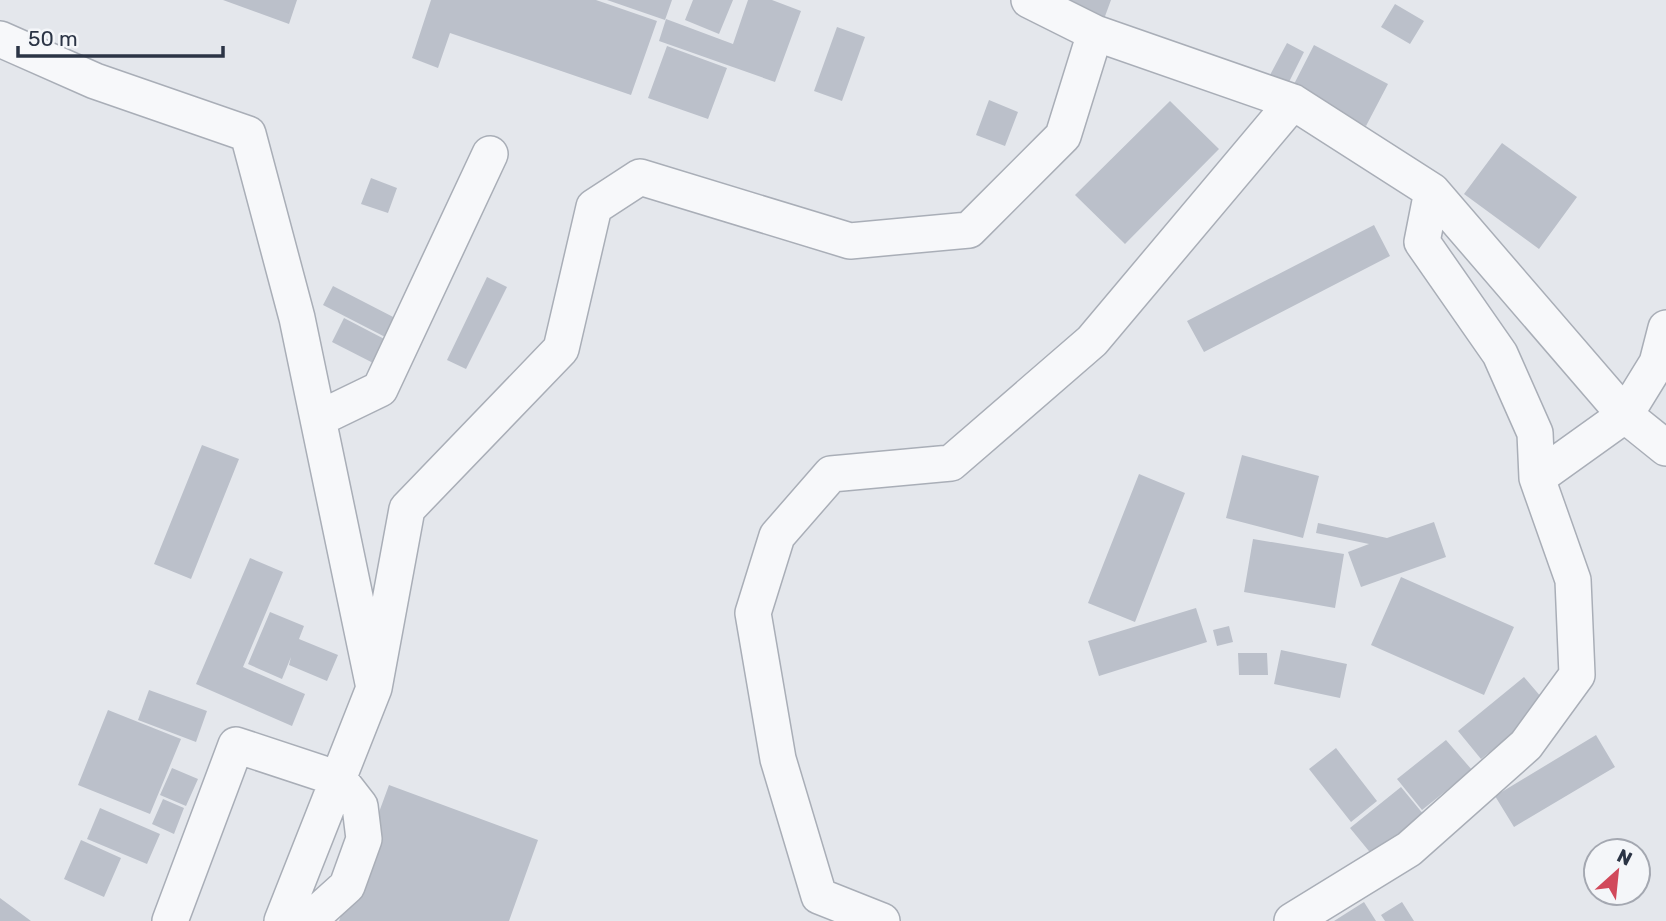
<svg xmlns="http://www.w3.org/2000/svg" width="1666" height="921" font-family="Rubik,sans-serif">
<rect width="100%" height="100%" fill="#e4e7ec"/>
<path fill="#bbc0ca" d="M 223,0 L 297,0 L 289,24 Z
M 431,0 L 596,0 L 657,21 L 631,95 L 450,33 L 438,68 L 412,58 Z
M 607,0 L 672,0 L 665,20 Z
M 693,0 L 733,0 L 719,34 L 685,20 Z
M 748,0 L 772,0 L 801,11 L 775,82 L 659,41 L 666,19 L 733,44 Z
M 1056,0 L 1111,0 L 1104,19 Z
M 1395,4 L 1424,21 L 1410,44 L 1381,27 Z
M 837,27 L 865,37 L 842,101 L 814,91 Z
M 1287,43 L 1304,52 L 1288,84 L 1270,75 Z
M 1314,45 L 1388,84 L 1366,126 L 1292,88 Z
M 667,46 L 727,68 L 708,119 L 648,98 Z
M 989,100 L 1018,112 L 1005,146 L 976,135 Z
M 1170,101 L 1219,149 L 1125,244 L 1075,195 Z
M 1502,143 L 1577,197 L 1539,249 L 1464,194 Z
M 371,178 L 397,188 L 388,213 L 361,204 Z
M 1374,225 L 1390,256 L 1204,352 L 1187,321 Z
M 487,277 L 507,287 L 466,369 L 447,360 Z
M 333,286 L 399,320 L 389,339 L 323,305 Z
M 344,318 L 392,343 L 379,366 L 332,342 Z
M 202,445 L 239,459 L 191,579 L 154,564 Z
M 1242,455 L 1319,476 L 1303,538 L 1226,518 Z
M 1139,474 L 1185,493 L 1135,622 L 1088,603 Z
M 1434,522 L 1446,557 L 1361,587 L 1348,552 L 1369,544 L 1316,533 L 1318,523 L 1387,538 Z
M 1253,539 L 1344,554 L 1335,608 L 1244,592 Z
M 250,558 L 283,572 L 243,667 L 305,694 L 292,726 L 196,684 Z
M 1401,577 L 1514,627 L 1484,695 L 1371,645 Z
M 1196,608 L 1207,642 L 1099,676 L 1088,641 Z
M 270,612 L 304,626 L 299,639 L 338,655 L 327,681 L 289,665 L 291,657 L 282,679 L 248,664 Z
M 1229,626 L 1233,642 L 1217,646 L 1213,630 Z
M 1281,650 L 1347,664 L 1340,698 L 1274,684 Z
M 1238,653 L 1267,653 L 1268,675 L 1239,675 Z
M 1524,677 L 1548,705 L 1481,759 L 1458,731 Z
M 149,690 L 207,711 L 196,742 L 138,720 Z
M 108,710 L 181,739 L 150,814 L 78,785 Z
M 1596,735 L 1615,767 L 1514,827 L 1495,796 Z
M 1446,740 L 1472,770 L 1422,810 L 1397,779 Z
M 1336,748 L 1377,801 L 1351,822 L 1309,769 Z
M 172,768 L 198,779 L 186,806 L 160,795 Z
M 389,785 L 538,840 L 509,921 L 339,921 Z
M 1401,787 L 1424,815 L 1373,856 L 1350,828 Z
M 163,799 L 184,808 L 174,834 L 152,824 Z
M 100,808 L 160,834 L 147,864 L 87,839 Z
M 81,840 L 121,858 L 104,897 L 64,879 Z
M 0,898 L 31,921 L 0,921 Z
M 1364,902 L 1376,921 L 1334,921 Z
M 1402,902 L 1414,921 L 1385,921 L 1381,915 Z"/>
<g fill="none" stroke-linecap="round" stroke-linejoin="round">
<g stroke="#a9aeb7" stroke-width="38">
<path id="minor" d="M 1029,0 L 1095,33 L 1293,102 L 1432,191 L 1625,415 L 1666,448
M 0,39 L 95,81 L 248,134 L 297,318 L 374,688 L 282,921
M 1432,191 L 1422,242 L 1500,354 L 1535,433 L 1537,478
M 318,419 L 380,389 L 490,154
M 374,688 L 407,509 L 561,349 L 594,207 L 640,177 L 850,241 L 969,230 L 1063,136 L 1095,33
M 170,921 L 236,745 L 339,779 L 360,806 L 364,839 L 347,886 L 316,914 L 290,921
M 882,921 L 819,896 L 778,759 L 753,613 L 777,536 L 831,474 L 951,463 L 1092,341 L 1293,102
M 1292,921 L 1409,849 L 1526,745 L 1577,675 L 1573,580 L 1537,478 L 1625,415 L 1657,363 L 1666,328"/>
</g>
<use href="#minor" stroke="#f7f8fa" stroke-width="35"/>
</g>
<g transform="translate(1617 872) rotate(27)"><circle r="33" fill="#f4f6f9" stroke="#a4a8b1" stroke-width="2"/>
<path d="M0-5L12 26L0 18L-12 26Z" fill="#d1495b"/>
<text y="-10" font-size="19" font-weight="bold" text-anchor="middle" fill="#2b3445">N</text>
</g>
<path d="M18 46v10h205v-10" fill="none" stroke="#2b3445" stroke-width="3.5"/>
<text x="28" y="46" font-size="21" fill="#2b3445" stroke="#f4f6f9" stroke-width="5" paint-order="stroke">50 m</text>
</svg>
